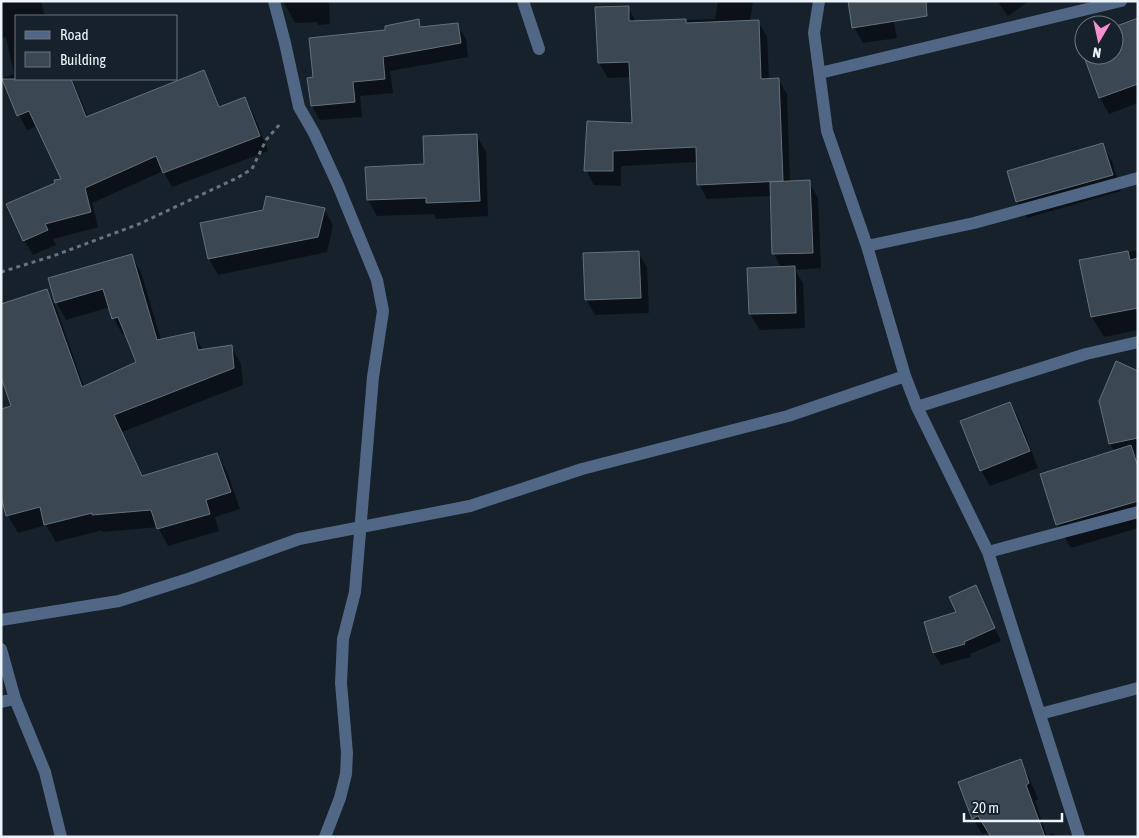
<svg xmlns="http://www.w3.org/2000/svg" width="1139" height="838" font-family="'Asap Condensed',sans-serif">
<rect width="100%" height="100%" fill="#16212b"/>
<path fill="#0007" d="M 1,1 L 41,1 L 45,16 L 16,16 L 16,79 L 72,79 L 88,117 L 204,72 L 212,87 L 220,107 L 245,98 L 253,113 L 268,151 L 172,187 L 163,171 L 92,203 L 98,227 L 53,239 L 56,245 L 33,255 L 24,240 L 56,184 L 63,179 L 38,126 L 27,130 L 19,115 L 3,78 L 14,74 L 6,37 L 1,38 Z
M 283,1 L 329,1 L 330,24 L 318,25 L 317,22 L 295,23 Z
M 718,1 L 753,1 L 750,22 L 758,22 L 767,36 L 769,80 L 778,79 L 787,94 L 790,182 L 809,182 L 818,198 L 821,268 L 795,270 L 803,283 L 805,328 L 760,330 L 750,314 L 781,268 L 774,254 L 771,196 L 707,199 L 699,184 L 698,162 L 621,166 L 621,186 L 594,185 L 586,170 L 633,124 L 631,77 L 608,78 L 599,63 L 628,7 L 636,22 L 715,19 Z
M 997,1 L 1029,1 L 1008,16 Z
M 893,18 L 897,38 L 863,43 L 854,27 Z
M 418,21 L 422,28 L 457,25 L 466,39 L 468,57 L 390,71 L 393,93 L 360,96 L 362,117 L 320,120 L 312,106 L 309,79 L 315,78 L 387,32 Z
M 1138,23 L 1138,103 L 1109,114 L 1100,98 L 1084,55 L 1114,55 L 1114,28 Z
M 477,136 L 486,152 L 488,216 L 436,219 L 434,214 L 377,216 L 368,200 Z
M 1103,145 L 1112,161 L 1121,191 L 1027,218 L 1017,202 L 1009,172 Z
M 324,209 L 333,225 L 327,252 L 218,275 L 209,259 L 202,224 Z
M 1138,250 L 1138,330 L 1104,337 L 1092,317 L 1081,261 Z
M 638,252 L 647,268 L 649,313 L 595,315 L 586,299 Z
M 131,255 L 141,272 L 161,340 L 193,333 L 203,350 L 231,347 L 241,364 L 243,385 L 122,432 L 143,477 L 217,454 L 227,472 L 240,509 L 215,517 L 219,531 L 168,546 L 158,527 L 103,532 L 102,530 L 56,542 L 46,525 L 18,533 L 8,516 L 1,491 L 13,407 L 47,290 L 56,307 L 84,387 L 138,363 L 126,334 L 123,335 L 113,318 L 110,307 L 66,320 L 56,302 Z
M 1138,372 L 1138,454 L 1135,455 L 1138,460 L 1138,528 L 1071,548 L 1057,525 L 1041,474 L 1115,452 L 1110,444 Z
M 1010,403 L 1019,419 L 1038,468 L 990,486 L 981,470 Z
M 976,587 L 1001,641 L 970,654 L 971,657 L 941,665 L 934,653 L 925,623 L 958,613 Z
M 1020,761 L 1029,777 L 1038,799 L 1035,801 L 1047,836 L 1053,833 L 1056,837 L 992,837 L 988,832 L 982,834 L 973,818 Z"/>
<path fill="#3b4752" stroke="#64717d" d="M 848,1 L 926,1 L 927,16 L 852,28 Z
M 629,6 L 629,21 L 686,19 L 686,23 L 759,20 L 761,79 L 779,78 L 783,181 L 697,185 L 696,147 L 613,151 L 613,171 L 584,171 L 587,121 L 632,123 L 629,62 L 598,63 L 595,7 Z
M 1138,18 L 1138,84 L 1099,98 L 1078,40 L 1084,38 L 1084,55 L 1114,55 L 1114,27 Z
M 419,19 L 420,27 L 458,23 L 461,43 L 383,57 L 385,79 L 353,82 L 355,102 L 311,106 L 307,78 L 313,77 L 309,38 L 385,30 L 385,26 Z
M 204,70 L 219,107 L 245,97 L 260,136 L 163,173 L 156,156 L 85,188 L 91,212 L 45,224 L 48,230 L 23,241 L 6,204 L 55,183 L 54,180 L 61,179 L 29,111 L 17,116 L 2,79 L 71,79 L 86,117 Z
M 477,134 L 480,201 L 426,203 L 426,198 L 367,200 L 365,167 L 424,164 L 423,136 Z
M 1103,143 L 1113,175 L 1016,202 L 1007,171 Z
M 810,180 L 813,253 L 772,254 L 770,182 Z
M 266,196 L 325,208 L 318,237 L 208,259 L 200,223 L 263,210 Z
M 639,251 L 641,298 L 585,300 L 583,253 Z
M 1128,251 L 1130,260 L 1138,258 L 1138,308 L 1091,317 L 1079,260 Z
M 132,254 L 157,340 L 194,332 L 198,350 L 232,345 L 234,368 L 114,415 L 142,476 L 217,453 L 231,492 L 206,500 L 210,514 L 157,529 L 151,510 L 92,515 L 92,513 L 44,525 L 40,507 L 6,516 L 1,496 L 1,409 L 11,406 L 1,377 L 1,304 L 47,289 L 82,387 L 136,362 L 118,317 L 112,319 L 103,289 L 55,303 L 48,278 Z
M 795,266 L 796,313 L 749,314 L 747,268 Z
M 1116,361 L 1138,371 L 1138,438 L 1109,444 L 1099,401 Z
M 1010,402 L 1030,451 L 980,471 L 960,421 Z
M 1131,445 L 1138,467 L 1138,501 L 1056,525 L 1040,474 Z
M 976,585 L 995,628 L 964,642 L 965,644 L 933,653 L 924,622 L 956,612 L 949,597 Z
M 1021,759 L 1029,783 L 1026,785 L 1045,837 L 991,837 L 978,816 L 972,819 L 958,782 Z"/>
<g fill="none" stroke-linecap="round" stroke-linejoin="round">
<path stroke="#69737b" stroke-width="3" stroke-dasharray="4 4" stroke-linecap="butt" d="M 1,272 L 53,256 L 139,224 L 237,178 L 252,169 L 266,140 L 281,123"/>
<path stroke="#516786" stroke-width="12" d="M 274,1 L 285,43 L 299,107 L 314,133 L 338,185 L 377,280 L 383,311 L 373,377 L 355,592 L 343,639 L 341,683 L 347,753 L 346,774 L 340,798 L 325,837
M 523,1 L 539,49
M 819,1 L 814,33 L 827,131 L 867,246 L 905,376 L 917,407 L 988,552 L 1079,837
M 820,73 L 1121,1
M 867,246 L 974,223 L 1138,178
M 917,407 L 1086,354 L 1138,342
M 988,552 L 1138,512
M 1,620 L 119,601 L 191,578 L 299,539 L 470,506 L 582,469 L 788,416 L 905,376
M 1,649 L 15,699 L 45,772 L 61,837
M 1,702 L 15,699
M 1040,714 L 1138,688"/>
</g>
<rect width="1139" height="838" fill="none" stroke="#ecf3fa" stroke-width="5"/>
<rect x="15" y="15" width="162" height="65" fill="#16212b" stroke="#6c757e"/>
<rect x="25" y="31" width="25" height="8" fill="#516786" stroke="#6c757e"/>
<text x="60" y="40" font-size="15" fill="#ecf3fa">Road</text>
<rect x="25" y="52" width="25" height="15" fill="#3b4752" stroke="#6c757e"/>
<text x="60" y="65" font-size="15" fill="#ecf3fa">Building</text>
<g transform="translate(1099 40) rotate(189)"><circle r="24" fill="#16212b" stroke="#6c757e"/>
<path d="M0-4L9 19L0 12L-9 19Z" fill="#f790ce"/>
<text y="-8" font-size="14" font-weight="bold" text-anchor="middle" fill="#ecf3fa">N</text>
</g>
<path d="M964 813v8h98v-8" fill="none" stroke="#ecf3fa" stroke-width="2.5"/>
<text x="972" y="813" font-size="15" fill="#ecf3fa" stroke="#16212b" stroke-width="4" paint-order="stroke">20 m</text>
</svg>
